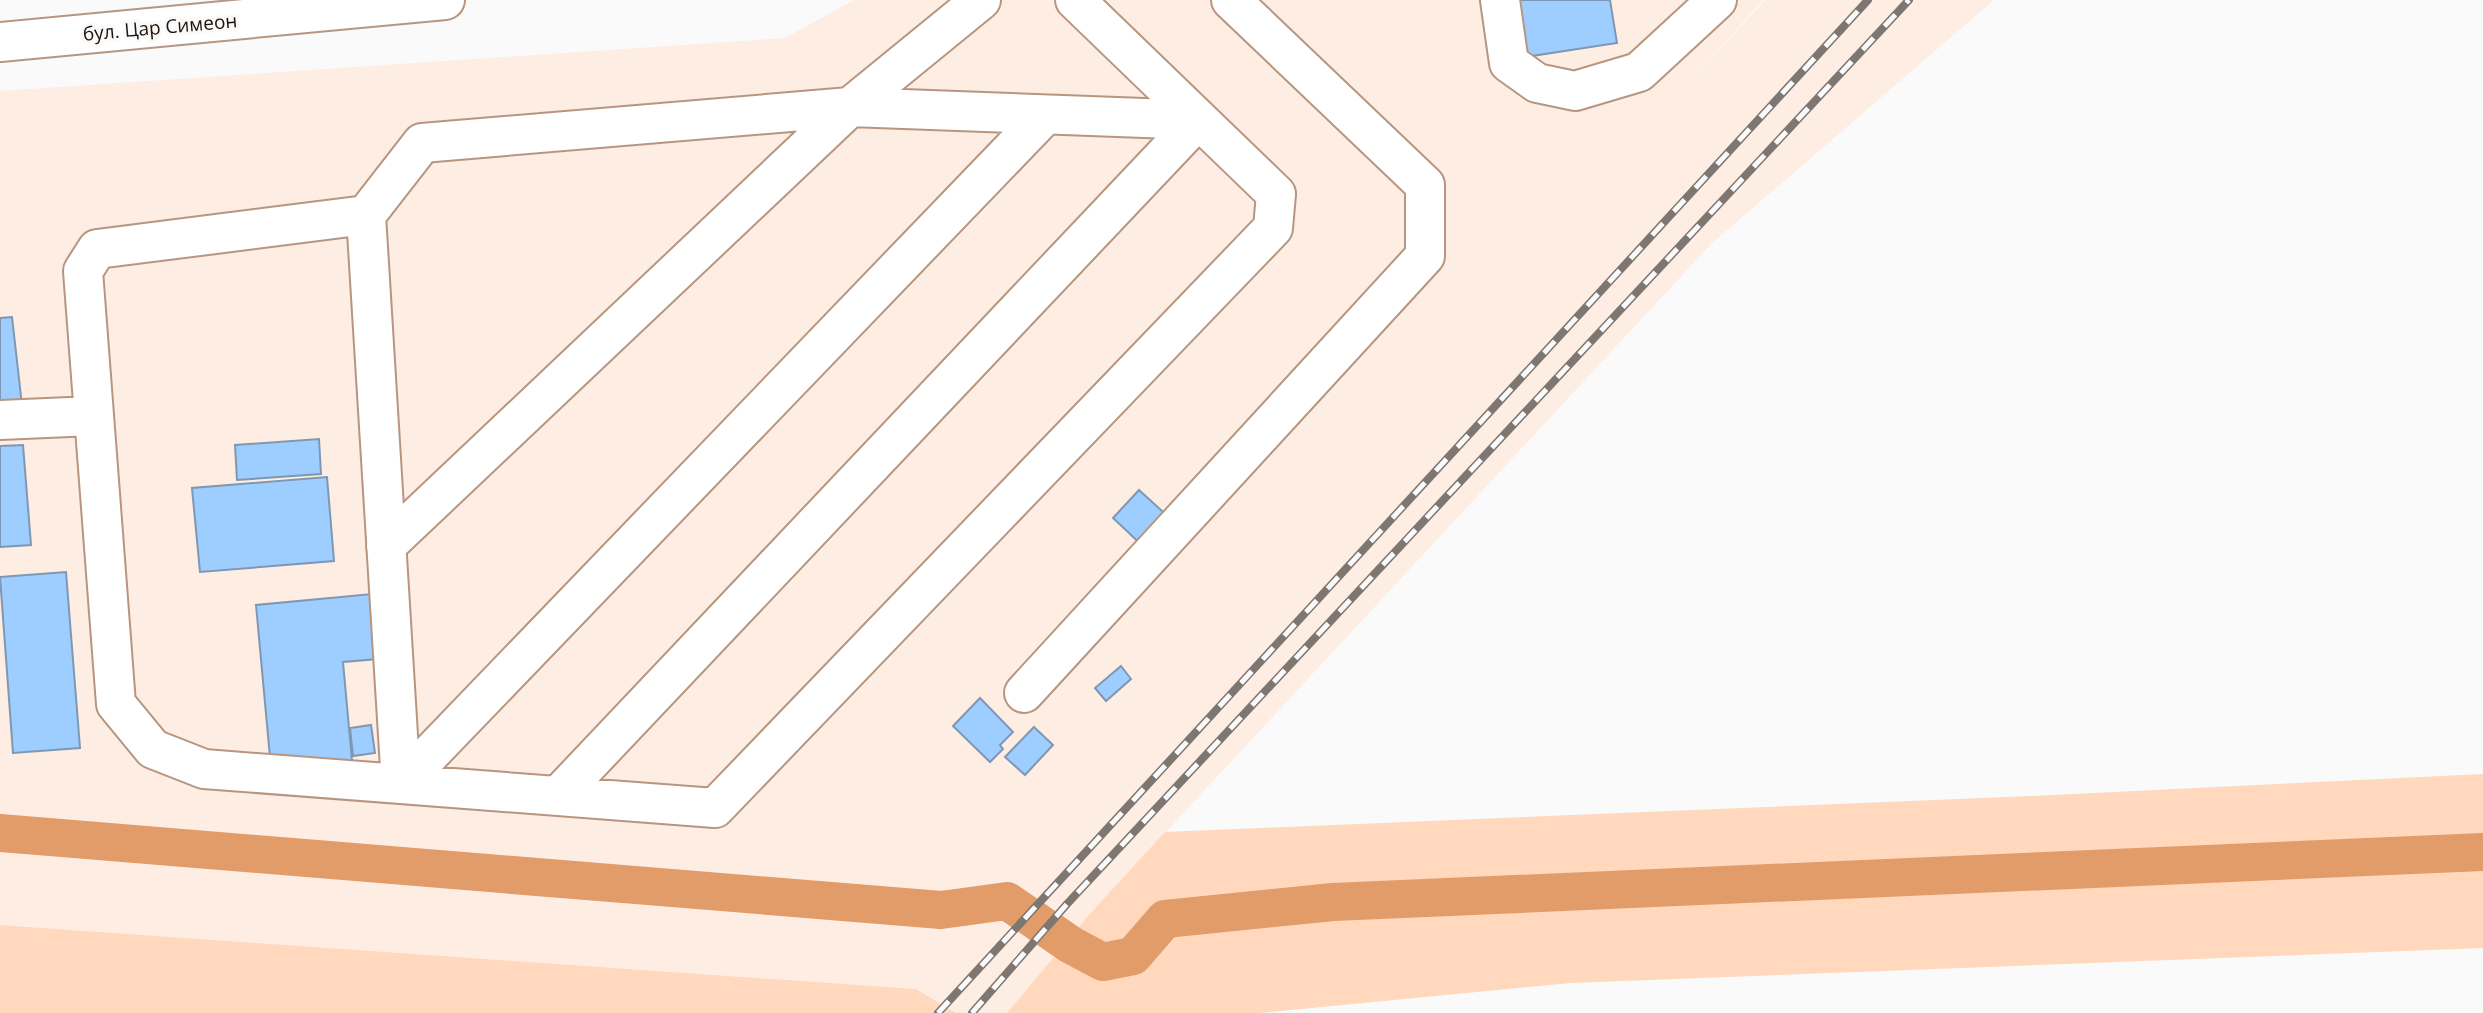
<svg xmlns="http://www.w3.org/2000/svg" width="2483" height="1013" font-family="'Open Sans',sans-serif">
<rect width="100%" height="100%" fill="#fafafa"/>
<path fill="#feede2" d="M 854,0 L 1763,0 L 1679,94 L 1765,0 L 1994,0 L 1711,244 L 1087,917 L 1007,1013 L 956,1013 L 916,989 L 0,925 L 0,91 L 785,38 Z"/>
<path fill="#ffd8be" d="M 2483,774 L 2483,948 L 1571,983 L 1259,1013 L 1007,1013 L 1087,917 L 1165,832 L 2032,796 Z
M 0,925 L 916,989 L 956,1013 L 0,1013 Z"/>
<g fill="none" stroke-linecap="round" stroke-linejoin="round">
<path stroke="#e29c6a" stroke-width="38" d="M 0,833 L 941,910 L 1007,901 L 1071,945 L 1103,962 L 1133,956 L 1165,919 L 1333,902 L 2483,852"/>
</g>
<path fill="#9ecdff" stroke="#7e98b3" stroke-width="2" d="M 1516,0 L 1610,0 L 1617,43 L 1525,57 Z
M 12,317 L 23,414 L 0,416 L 0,318 Z
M 319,439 L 321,474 L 237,480 L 235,445 Z
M 23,445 L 31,545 L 0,547 L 0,446 Z
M 327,477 L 334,561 L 200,572 L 192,488 Z
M 1139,490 L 1173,521 L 1147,550 L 1113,518 Z
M 66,572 L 80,748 L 13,753 L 0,577 Z
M 372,594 L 378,659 L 343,662 L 352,761 L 271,768 L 256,605 Z
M 1121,666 L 1131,679 L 1106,701 L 1095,688 Z
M 980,698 L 1013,732 L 1000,745 L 1003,749 L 990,762 L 953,726 Z
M 371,725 L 375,753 L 353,756 L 350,728 Z
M 1034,727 L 1053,745 L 1025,775 L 1005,757 Z"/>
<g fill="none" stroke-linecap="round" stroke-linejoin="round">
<g stroke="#b69680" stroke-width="42">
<path id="minor" d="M 981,0 L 850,107 L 422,143 L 366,215 L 97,249 L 83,271 L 116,704 L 153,749 L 204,769 L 715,808 L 1273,228 L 1276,194 L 1075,0
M 1500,0 L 1509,63 L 1537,83 L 1575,91 L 1639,72 L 1717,0
M 366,215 L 401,784
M 0,420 L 93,416
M 386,546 L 850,107 L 1198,120
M 1024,693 L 1425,256 L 1425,185 L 1231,0
M 401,784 L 1045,115
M 558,796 L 1198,120"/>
</g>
<g stroke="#b69680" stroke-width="42">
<path id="major" d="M 0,42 L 445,0"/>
</g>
<use href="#minor" stroke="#fff" stroke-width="38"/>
<use href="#major" stroke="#fff" stroke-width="38"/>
<g stroke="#7d7671" stroke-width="8">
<path id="rail" d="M 938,1013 L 1868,0
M 972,1013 L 1067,904 L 1909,0"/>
</g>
<use href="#rail" stroke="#fafafa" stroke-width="5" stroke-dasharray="16" stroke-linecap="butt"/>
</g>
<g text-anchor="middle" stroke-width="7" stroke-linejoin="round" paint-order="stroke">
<g font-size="19" fill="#1f130b" stroke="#fafafa">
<text transform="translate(160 27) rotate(-5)" y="7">бул. Цар Симеон</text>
</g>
</g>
</svg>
